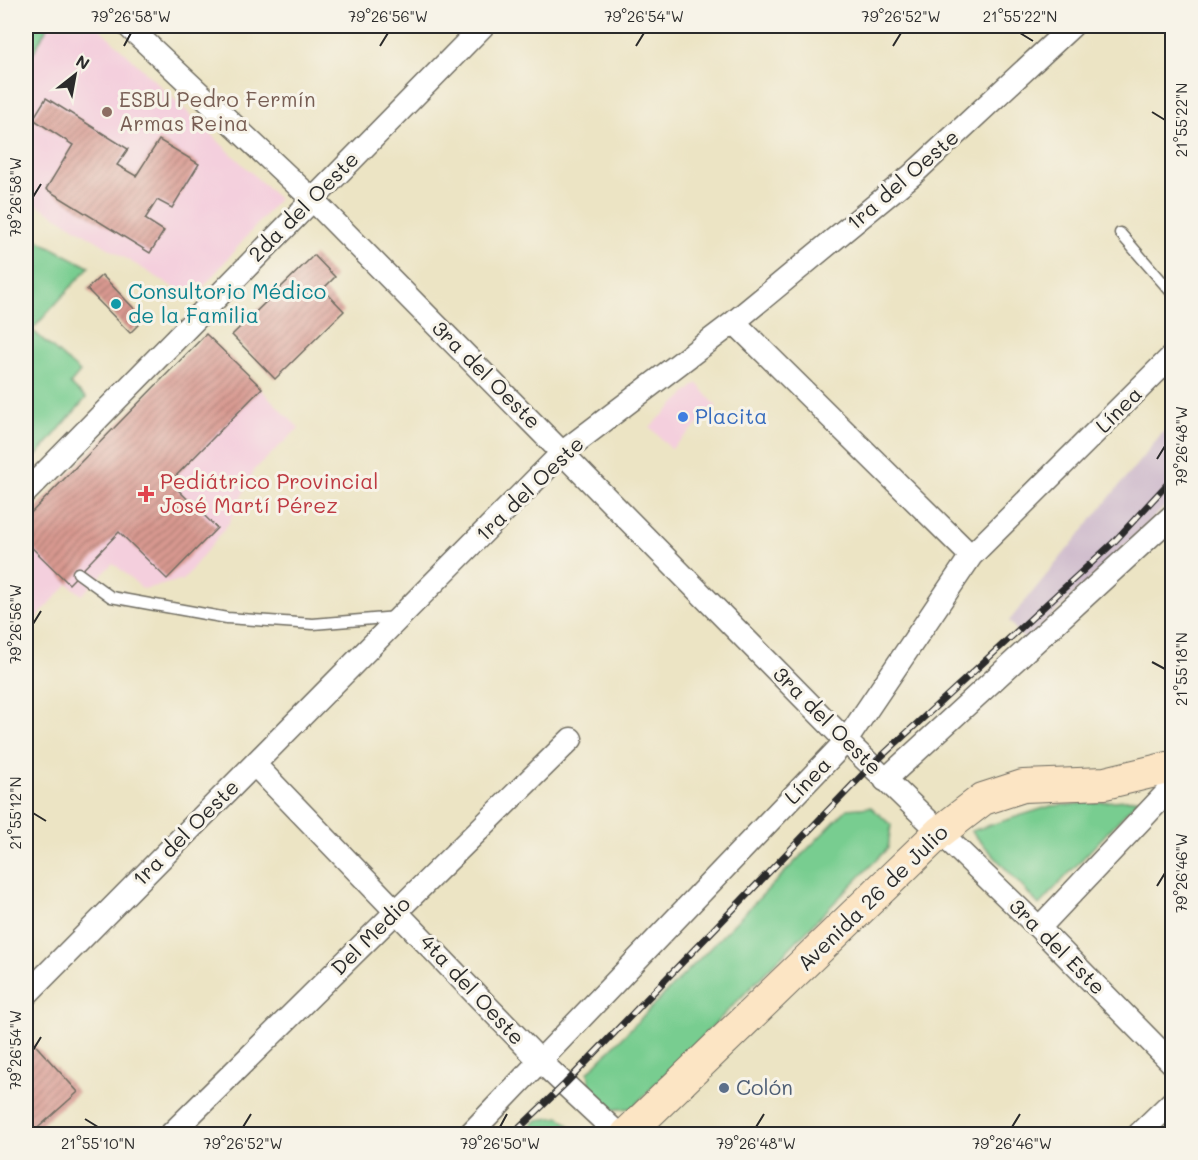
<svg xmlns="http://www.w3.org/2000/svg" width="1198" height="1160" font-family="Mali,sans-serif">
<defs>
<pattern id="building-hatch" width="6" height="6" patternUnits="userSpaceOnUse" patternTransform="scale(1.5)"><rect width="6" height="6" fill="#d89990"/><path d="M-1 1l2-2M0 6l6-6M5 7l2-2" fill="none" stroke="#af7d76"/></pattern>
</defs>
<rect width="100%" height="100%" fill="#f7f3e8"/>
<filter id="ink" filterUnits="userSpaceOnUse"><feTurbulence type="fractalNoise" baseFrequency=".0167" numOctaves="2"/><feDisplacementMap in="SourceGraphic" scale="12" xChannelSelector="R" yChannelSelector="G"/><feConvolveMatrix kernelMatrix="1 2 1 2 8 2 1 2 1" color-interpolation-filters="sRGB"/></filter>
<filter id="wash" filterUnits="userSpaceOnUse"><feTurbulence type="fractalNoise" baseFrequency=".008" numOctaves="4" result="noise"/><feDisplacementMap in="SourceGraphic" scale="24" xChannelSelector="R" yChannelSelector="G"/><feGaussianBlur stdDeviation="1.35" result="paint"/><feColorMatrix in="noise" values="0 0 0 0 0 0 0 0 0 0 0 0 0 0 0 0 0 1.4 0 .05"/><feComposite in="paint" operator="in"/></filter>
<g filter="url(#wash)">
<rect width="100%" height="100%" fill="#ece4c4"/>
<path fill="#f4cfdd" d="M 26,26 L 97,26 L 279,199 L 193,299 L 34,203 L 26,228 Z
M 206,334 L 299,428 L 255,469 L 229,523 L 183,580 L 143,589 L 113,563 L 82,595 L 68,584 L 26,629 L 26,518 Z
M 697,383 L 717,407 L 671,449 L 650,427 Z"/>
<path fill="#d0bdcd" d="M 1172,421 L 1172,500 L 1025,641 L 1009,621 Z"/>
<path fill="#78cd90" stroke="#527c5e" stroke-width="1.5" d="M 26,26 L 48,26 L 26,66 Z
M 26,234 L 89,267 L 32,330 L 80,372 L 70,384 L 86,398 L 26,468 Z
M 1139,799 L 1039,905 L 971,831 L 1051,806 Z
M 871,807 L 891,825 L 888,848 L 632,1108 L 609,1110 L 591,1093 L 588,1072 L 847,809 Z
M 560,1117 L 578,1134 L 522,1134 L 537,1120 Z"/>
<g id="blocks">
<path fill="url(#building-hatch)" d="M 46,98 L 128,149 L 117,165 L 136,176 L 159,140 L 199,164 L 172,208 L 157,200 L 145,219 L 164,231 L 150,253 L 46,189 L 73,145 L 33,119 Z
M 314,255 L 335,277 L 323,289 L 344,311 L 275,379 L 232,335 Z
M 102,275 L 144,319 L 130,333 L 87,289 Z
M 206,334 L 262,388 L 170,482 L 217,528 L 167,579 L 119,532 L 69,584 L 26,542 L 26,518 Z
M 29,1038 L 78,1092 L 31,1134 L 26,1129 L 26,1041 Z"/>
</g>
</g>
<g filter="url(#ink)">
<use href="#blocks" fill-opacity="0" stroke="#6f6c61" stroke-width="1.5"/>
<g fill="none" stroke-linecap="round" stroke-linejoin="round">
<g stroke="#6f6c61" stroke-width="13">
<path id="lane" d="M 1120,233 L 1172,293
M 78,573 L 111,597 L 227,618 L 313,624 L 397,617"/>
</g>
<g stroke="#6f6c61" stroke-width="25">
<path id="street" d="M 128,26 L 313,200 L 846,741 L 1039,928 L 1172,1063
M 734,322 L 971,556
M 26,492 L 483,26
M 255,765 L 541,1062 L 618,1134
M 885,780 L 1172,516
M 1039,928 L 1172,787
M 26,995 L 563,452 L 734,322 L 912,175 L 1072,26
M 171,1134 L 571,739
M 470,1134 L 846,741 L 971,556 L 1172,356
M 1139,1134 L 1172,1102"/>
</g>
<g stroke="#6f6c61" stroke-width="34">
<path id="secondary" d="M 627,1134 L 940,832 L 983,799 L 1023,786 L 1105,783 L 1172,767"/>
</g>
<use href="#lane" stroke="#fff" stroke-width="10"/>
<use href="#street" stroke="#fff" stroke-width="22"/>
<use href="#secondary" stroke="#fce5c4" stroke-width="32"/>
<g stroke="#2b2b2b" stroke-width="7">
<path id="rail" d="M 513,1134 L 565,1084 L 871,766 L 1114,542 L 1172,479"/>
</g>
<use href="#rail" stroke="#f7f3e8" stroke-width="4.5" stroke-dasharray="14" stroke-linecap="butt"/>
</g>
</g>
<path fill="none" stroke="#2b2b2b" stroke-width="2" d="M 1020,33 L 1033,41M 124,46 L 131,33M 380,46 L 388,33M 636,46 L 644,33M 893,46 L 901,33M 1152,112 L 1165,120M 33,197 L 41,184M 1157,459 L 1165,446M 33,624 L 41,611M 1152,662 L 1165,669M 33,813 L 46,821M 1157,886 L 1165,873M 33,1050 L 41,1037M 85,1119 L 98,1127M 243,1127 L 251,1114M 500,1127 L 507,1114M 756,1127 L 764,1114M 1012,1127 L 1020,1114"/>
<circle fill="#8d6e63" stroke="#f7f3e8" stroke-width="2" cx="107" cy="112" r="6"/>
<circle fill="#0f9aa8" stroke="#f7f3e8" stroke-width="2" cx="116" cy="304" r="6"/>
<circle fill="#3f7fe0" stroke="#f7f3e8" stroke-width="2" cx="683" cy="417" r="6"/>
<path fill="#e0444e" stroke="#f7f3e8" stroke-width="2" d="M143 485h6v6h6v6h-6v6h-6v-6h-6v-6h6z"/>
<circle fill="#5c6f8a" stroke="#f7f3e8" stroke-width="2" cx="724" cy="1088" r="6"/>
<g text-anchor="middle" stroke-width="6" stroke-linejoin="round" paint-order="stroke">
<g font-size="21" fill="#785e54" stroke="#f7f3e8" text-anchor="start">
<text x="119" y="107">ESBU Pedro Fermín<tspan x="119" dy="24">Armas Reina</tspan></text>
</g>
<g font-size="21" fill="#2b2b2b" stroke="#f7f3e8">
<text transform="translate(903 180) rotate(-41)" y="7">1ra del Oeste</text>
<text transform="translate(304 207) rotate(-45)" y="7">2da del Oeste</text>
<text transform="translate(486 375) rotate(45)" y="7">3ra del Oeste</text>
<text transform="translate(1119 410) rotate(-45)" y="7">Línea</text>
<text transform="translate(530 489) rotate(-44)" y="7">1ra del Oeste</text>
<text transform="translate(827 721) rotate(45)" y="7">3ra del Oeste</text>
<text transform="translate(808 781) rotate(-46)" y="7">Línea</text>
<text transform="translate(186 833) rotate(-45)" y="7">1ra del Oeste</text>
<text transform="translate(873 898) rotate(-44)" y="7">Avenida 26 de Julio</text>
<text transform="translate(371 936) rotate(-45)" y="7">Del Medio</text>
<text transform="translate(1057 947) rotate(45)" y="7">3ra del Este</text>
<text transform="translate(472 990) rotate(47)" y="7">4ta del Oeste</text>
</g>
<g font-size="21" fill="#0d838f" stroke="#f7f3e8" text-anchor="start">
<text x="128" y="299">Consultorio Médico<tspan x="128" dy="24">de la Familia</tspan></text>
</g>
<g font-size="21" fill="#366cbe" stroke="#f7f3e8" text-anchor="start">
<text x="695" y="424">Placita</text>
</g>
<g font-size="21" fill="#be3a42" stroke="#f7f3e8" text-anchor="start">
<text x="160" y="489">Pediátrico Provincial<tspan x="160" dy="24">José Martí Pérez</tspan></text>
</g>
<g font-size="21" fill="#4e5e75" stroke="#f7f3e8" text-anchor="start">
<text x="736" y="1095">Colón</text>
</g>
</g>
<rect width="1198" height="1160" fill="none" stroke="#f7f3e8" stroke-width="66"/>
<g transform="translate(75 75) rotate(31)" stroke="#f7f3e8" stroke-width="4.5" paint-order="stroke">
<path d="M0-4.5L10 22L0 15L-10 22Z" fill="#2b2b2b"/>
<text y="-9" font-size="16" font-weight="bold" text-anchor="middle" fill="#2b2b2b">N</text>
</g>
<rect x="33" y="33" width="1132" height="1094" fill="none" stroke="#2b2b2b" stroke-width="2"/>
<g font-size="15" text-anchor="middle" fill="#2b2b2b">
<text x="131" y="22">79°26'58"W</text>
<text x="388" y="22">79°26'56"W</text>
<text x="644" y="22">79°26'54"W</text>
<text x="901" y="22">79°26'52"W</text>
<text x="1020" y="22">21°55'22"N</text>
<text transform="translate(1182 120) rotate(-90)" y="5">21°55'22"N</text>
<text transform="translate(16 197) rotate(-90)" y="5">79°26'58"W</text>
<text transform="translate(1182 446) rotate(-90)" y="5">79°26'48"W</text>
<text transform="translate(16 624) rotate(-90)" y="5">79°26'56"W</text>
<text transform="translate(1182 669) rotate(-90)" y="5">21°55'18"N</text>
<text transform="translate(16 813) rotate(-90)" y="5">21°55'12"N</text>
<text transform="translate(1182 873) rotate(-90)" y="5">79°26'46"W</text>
<text transform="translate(16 1050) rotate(-90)" y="5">79°26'54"W</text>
<text x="98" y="1149">21°55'10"N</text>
<text x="243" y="1149">79°26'52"W</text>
<text x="500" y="1149">79°26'50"W</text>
<text x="756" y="1149">79°26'48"W</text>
<text x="1012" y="1149">79°26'46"W</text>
</g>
</svg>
